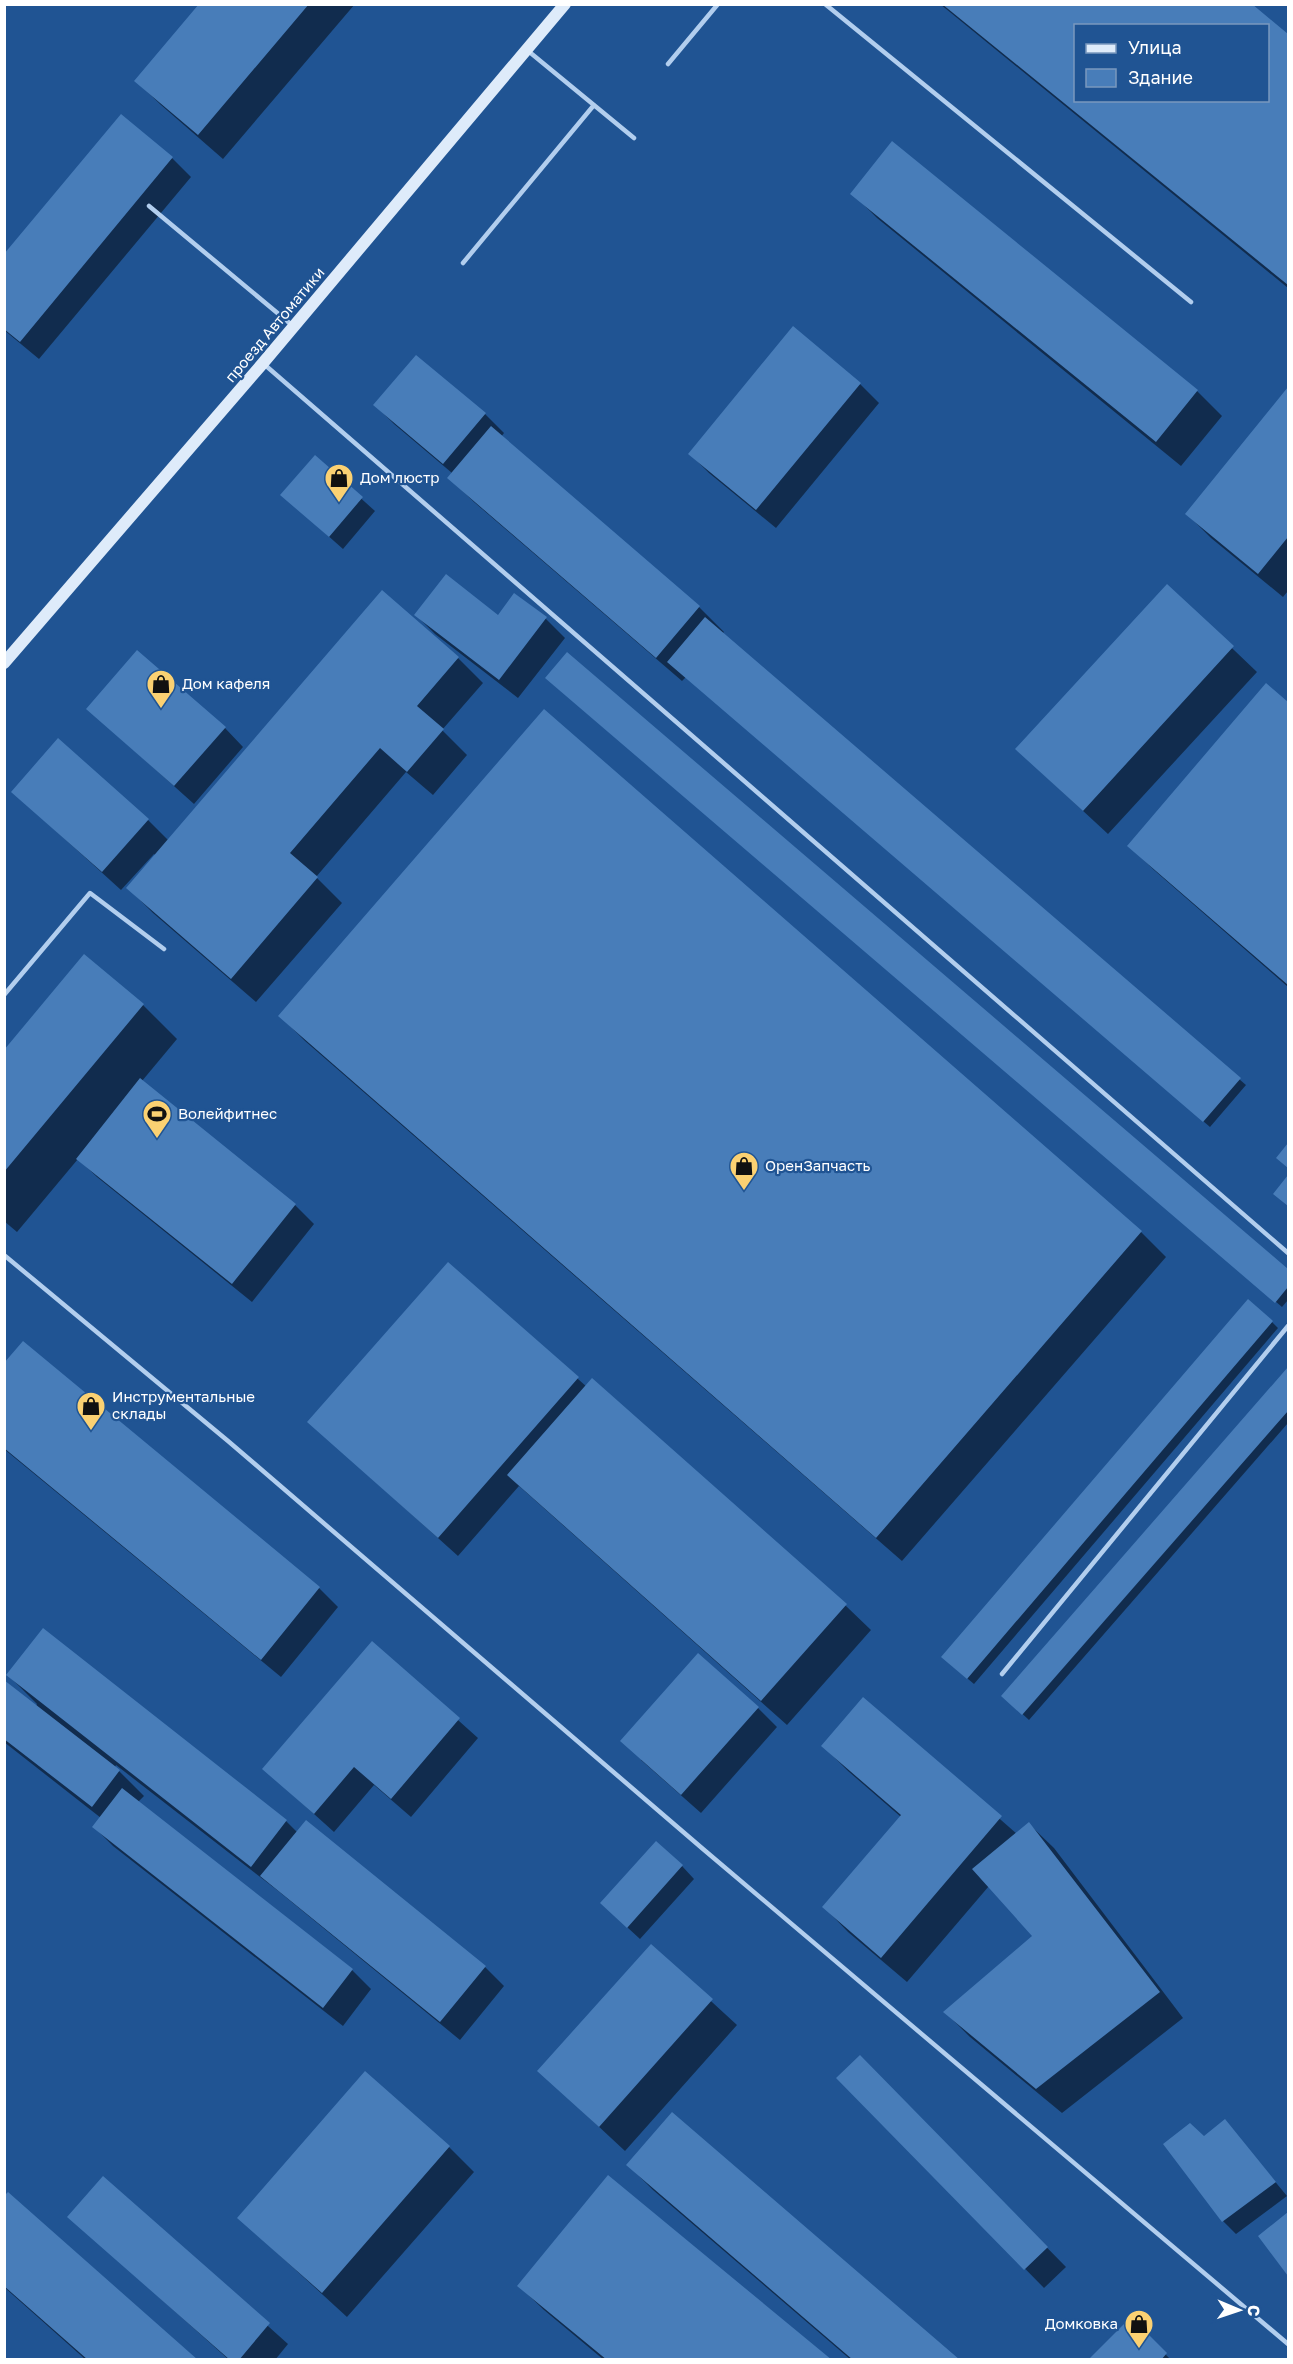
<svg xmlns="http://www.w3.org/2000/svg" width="1293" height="2364" font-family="'Golos Text',sans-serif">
<rect width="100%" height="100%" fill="#205493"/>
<path fill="#0007" fill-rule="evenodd" d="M 201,4 L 355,4 L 223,159 L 161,105 L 136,81 Z
M 940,4 L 1249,4 L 1288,36 L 1288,288 ZM 1076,26 L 1268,26 L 1268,100 L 1076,100 Z
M 893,144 L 1197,391 L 1222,416 L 1181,466 L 877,218 L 852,193 Z
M 172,158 L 191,177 L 39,359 L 4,330 L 4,257 Z
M 860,384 L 879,403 L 776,528 L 709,473 L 690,454 Z
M 1288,389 L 1288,591 L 1283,597 L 1211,538 L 1187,514 Z
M 375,405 L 485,414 L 504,433 L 501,437 L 699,607 L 724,632 L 722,634 L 1246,1085 L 1210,1127 L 686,677 L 682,681 L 474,502 L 449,478 L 452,473 L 394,424 Z
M 315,457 L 375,511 L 343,549 L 282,495 Z
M 1167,586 L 1257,672 L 1108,834 L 1042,773 Z
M 416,615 L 546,619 L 565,638 L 518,698 L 435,634 Z
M 567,654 L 1288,1271 L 1288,1300 L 1282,1307 L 553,684 Z
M 458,658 L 483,683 L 442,730 L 467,755 L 433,795 L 406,772 L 316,877 L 342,903 L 256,1002 L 153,913 L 128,888 L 156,856 L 154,854 L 121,890 L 13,792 L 148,820 L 169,841 Z
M 1266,685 L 1288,704 L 1288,987 L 1154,870 L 1129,846 Z
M 88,709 L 225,728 L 243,747 L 194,804 Z
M 544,711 L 1141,1232 L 1166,1257 L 902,1561 L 305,1041 L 280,1016 Z
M 84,956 L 143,1005 L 177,1039 L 142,1081 L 295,1205 L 314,1224 L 252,1302 L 97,1177 L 78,1159 L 17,1232 L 4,1221 L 4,1052 Z
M 448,1264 L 587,1387 L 593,1380 L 846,1606 L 871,1630 L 787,1725 L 519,1486 L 458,1556 L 309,1422 Z
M 1272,1322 L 1278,1328 L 974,1684 L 949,1663 Z
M 23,1343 L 319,1588 L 338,1607 L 281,1677 L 4,1449 L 4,1366 Z
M 1288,1370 L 1288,1423 L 1029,1720 L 1003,1696 Z
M 373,1644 L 478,1738 L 411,1817 L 374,1785 L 334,1832 L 264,1769 Z
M 8,1675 L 286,1821 L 297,1832 L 485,1967 L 504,1986 L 460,2040 L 277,1890 L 116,1765 L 115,1767 L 144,1796 L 138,1802 L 352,1970 L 371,1989 L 343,2026 L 113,1846 L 94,1827 L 101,1818 L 4,1742 L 4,1681 L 36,1706 L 37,1704 Z
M 863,1699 L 1017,1834 L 1029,1824 L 1054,1848 L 1183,2018 L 1062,2113 L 970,2037 L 945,2012 L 1034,1936 L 989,1886 L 907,1982 L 848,1932 L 824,1907 L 901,1817 L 848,1771 L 823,1746 Z
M 758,1708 L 777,1727 L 701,1813 L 641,1760 Z
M 682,1866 L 694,1879 L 640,1939 L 615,1916 Z
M 651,1946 L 737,2025 L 625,2151 L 539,2071 Z
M 860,2057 L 1066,2267 L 1044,2288 L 838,2078 Z
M 365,2073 L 449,2147 L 474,2172 L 347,2317 L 239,2218 Z
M 1225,2121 L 1287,2196 L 1236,2234 L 1223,2221 L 1165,2144 L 1204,2138 Z
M 628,2165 L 958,2360 L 851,2360 L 653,2190 Z
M 103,2178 L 288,2344 L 275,2360 L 229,2360 L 70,2217 Z
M 4,2198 L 195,2360 L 86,2360 L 4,2287 Z
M 1288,2214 L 1288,2274 L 1260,2236 Z
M 519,2286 L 829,2360 L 604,2360 L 544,2310 Z
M 1131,2319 L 1171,2360 L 1090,2360 Z"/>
<path fill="#487db9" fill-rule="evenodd" d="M 199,4 L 309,4 L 198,135 L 134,81 Z
M 942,4 L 1252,4 L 1288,34 L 1288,285 ZM 1076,26 L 1268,26 L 1268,100 L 1076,100 Z
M 121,114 L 173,157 L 20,342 L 4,329 L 4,254 Z
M 892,141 L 1198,390 L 1156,442 L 850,194 Z
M 793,326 L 861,383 L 756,510 L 688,454 Z
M 416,355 L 486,413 L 443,464 L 373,405 Z
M 1288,387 L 1288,537 L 1258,574 L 1185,514 Z
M 491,426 L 700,606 L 656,658 L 447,478 Z
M 315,455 L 363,497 L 329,537 L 280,495 Z
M 446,574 L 498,615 L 514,593 L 547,617 L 499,680 L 414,615 Z
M 1167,584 L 1234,646 L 1083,811 L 1015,749 Z
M 382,590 L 459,657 L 417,706 L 444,729 L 407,772 L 380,748 L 290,853 L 318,877 L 231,979 L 126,888 Z
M 705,617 L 1241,1078 L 1203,1122 L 667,662 Z
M 137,650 L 226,727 L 174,786 L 86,709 Z
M 567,652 L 1288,1269 L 1288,1287 L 1275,1303 L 545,678 Z
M 1266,683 L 1288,702 L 1288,985 L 1127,846 Z
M 544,709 L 1142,1231 L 876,1538 L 278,1016 Z
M 58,738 L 149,819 L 102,872 L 11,792 Z
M 84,954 L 144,1004 L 4,1172 L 4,1050 Z
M 140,1078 L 296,1204 L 232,1284 L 76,1159 Z
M 1288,1143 L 1288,1168 L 1276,1158 Z
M 1288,1175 L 1288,1206 L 1273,1194 Z
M 448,1262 L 579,1377 L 438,1538 L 307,1422 Z
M 1248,1299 L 1273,1321 L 967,1679 L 941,1657 Z
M 23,1341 L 320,1587 L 261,1660 L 4,1448 L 4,1363 Z
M 1288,1367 L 1288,1411 L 1022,1715 L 1001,1696 Z
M 592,1378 L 847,1604 L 761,1701 L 507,1475 Z
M 43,1628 L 287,1820 L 251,1867 L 6,1675 Z
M 372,1641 L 460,1718 L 391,1799 L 354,1767 L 314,1814 L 262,1769 Z
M 698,1653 L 759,1707 L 681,1795 L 620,1741 Z
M 4,1680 L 120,1770 L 92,1807 L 4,1739 Z
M 863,1697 L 1002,1816 L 881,1958 L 822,1907 L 901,1815 L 821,1746 Z
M 122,1788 L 353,1969 L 323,2008 L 92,1827 Z
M 306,1820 L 486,1966 L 440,2022 L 260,1876 Z
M 1029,1822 L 1160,1992 L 1036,2089 L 943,2012 L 1032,1936 L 972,1869 Z
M 656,1841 L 683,1865 L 627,1928 L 600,1903 Z
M 651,1944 L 713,1999 L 599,2127 L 537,2071 Z
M 860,2055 L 1048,2247 L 1024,2270 L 836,2078 Z
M 365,2071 L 450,2146 L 322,2293 L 237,2218 Z
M 672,2112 L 960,2360 L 853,2360 L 626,2165 Z
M 1225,2119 L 1276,2182 L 1222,2222 L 1163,2144 L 1190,2123 L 1204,2136 Z
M 608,2175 L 832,2360 L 607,2360 L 517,2286 Z
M 103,2176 L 270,2323 L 239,2360 L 230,2360 L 67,2217 Z
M 8,2192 L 198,2360 L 88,2360 L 4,2286 L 4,2196 Z
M 1288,2212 L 1288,2276 L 1258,2236 Z
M 1131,2317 L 1167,2353 L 1161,2360 L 1088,2360 Z"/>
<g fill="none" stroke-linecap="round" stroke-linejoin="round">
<path stroke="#b2ceee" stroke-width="4.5" d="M 825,4 L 1191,302
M 527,50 L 634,138
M 668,64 L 718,4
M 149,206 L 293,326
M 463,263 L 594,105
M 265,365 L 1288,1253
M 4,995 L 90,893 L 164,949
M 4,1255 L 228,1441 L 703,1849 L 1288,2344
M 1002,1674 L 1288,1326"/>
<path stroke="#deebfa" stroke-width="12" d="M 4,663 L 263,363 L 565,4"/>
</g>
<defs>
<g id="shop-pin" transform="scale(1.5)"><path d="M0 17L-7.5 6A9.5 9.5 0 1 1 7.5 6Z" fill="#fbd172" stroke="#205493"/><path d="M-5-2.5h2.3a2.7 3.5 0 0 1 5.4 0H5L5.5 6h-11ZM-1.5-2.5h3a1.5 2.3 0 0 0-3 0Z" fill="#111"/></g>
<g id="stadium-pin" transform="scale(1.5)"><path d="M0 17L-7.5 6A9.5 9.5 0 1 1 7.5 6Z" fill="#fbd172" stroke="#205493"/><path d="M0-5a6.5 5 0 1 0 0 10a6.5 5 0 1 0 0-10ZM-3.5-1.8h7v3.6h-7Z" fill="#111"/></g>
</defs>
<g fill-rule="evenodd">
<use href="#shop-pin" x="339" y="478"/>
<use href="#shop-pin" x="161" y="684"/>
<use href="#stadium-pin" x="157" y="1114"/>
<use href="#shop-pin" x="744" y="1166"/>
<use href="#shop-pin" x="91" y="1406"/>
<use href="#shop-pin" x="1139" y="2324"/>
</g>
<g text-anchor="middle" stroke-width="4.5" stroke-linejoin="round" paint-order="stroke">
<g font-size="15" fill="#fff" stroke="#205493">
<text transform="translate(275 325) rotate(-50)" y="5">проезд Автоматики</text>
</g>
<g font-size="15" fill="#fff" stroke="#205493" text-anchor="start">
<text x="360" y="483">Дом люстр</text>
<text x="182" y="689">Дом кафеля</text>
<text x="178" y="1119">Волейфитнес</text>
<text x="765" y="1171">ОренЗапчасть</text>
<text x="112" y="1402">Инструментальные<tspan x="112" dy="17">склады</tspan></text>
<text x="1118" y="2329" text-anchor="end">Домковка</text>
</g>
</g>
<rect width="1293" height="2364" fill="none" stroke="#ffffff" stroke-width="12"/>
<rect x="1074" y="24" width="195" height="78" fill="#205493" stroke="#7998be" stroke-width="1.5"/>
<rect x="1086" y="44" width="30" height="9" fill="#deebfa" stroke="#7998be" stroke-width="1.5"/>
<text x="1128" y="54" font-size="18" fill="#ffffff">Улица</text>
<rect x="1086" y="69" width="30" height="18" fill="#487db9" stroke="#7998be" stroke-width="1.5"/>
<text x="1128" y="84" font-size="18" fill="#ffffff">Здание</text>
<g transform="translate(1239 2310) rotate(92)" stroke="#205493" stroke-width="4.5" paint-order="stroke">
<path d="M0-4.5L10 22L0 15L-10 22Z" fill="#ffffff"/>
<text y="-9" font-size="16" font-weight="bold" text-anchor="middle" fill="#ffffff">С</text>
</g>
</svg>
